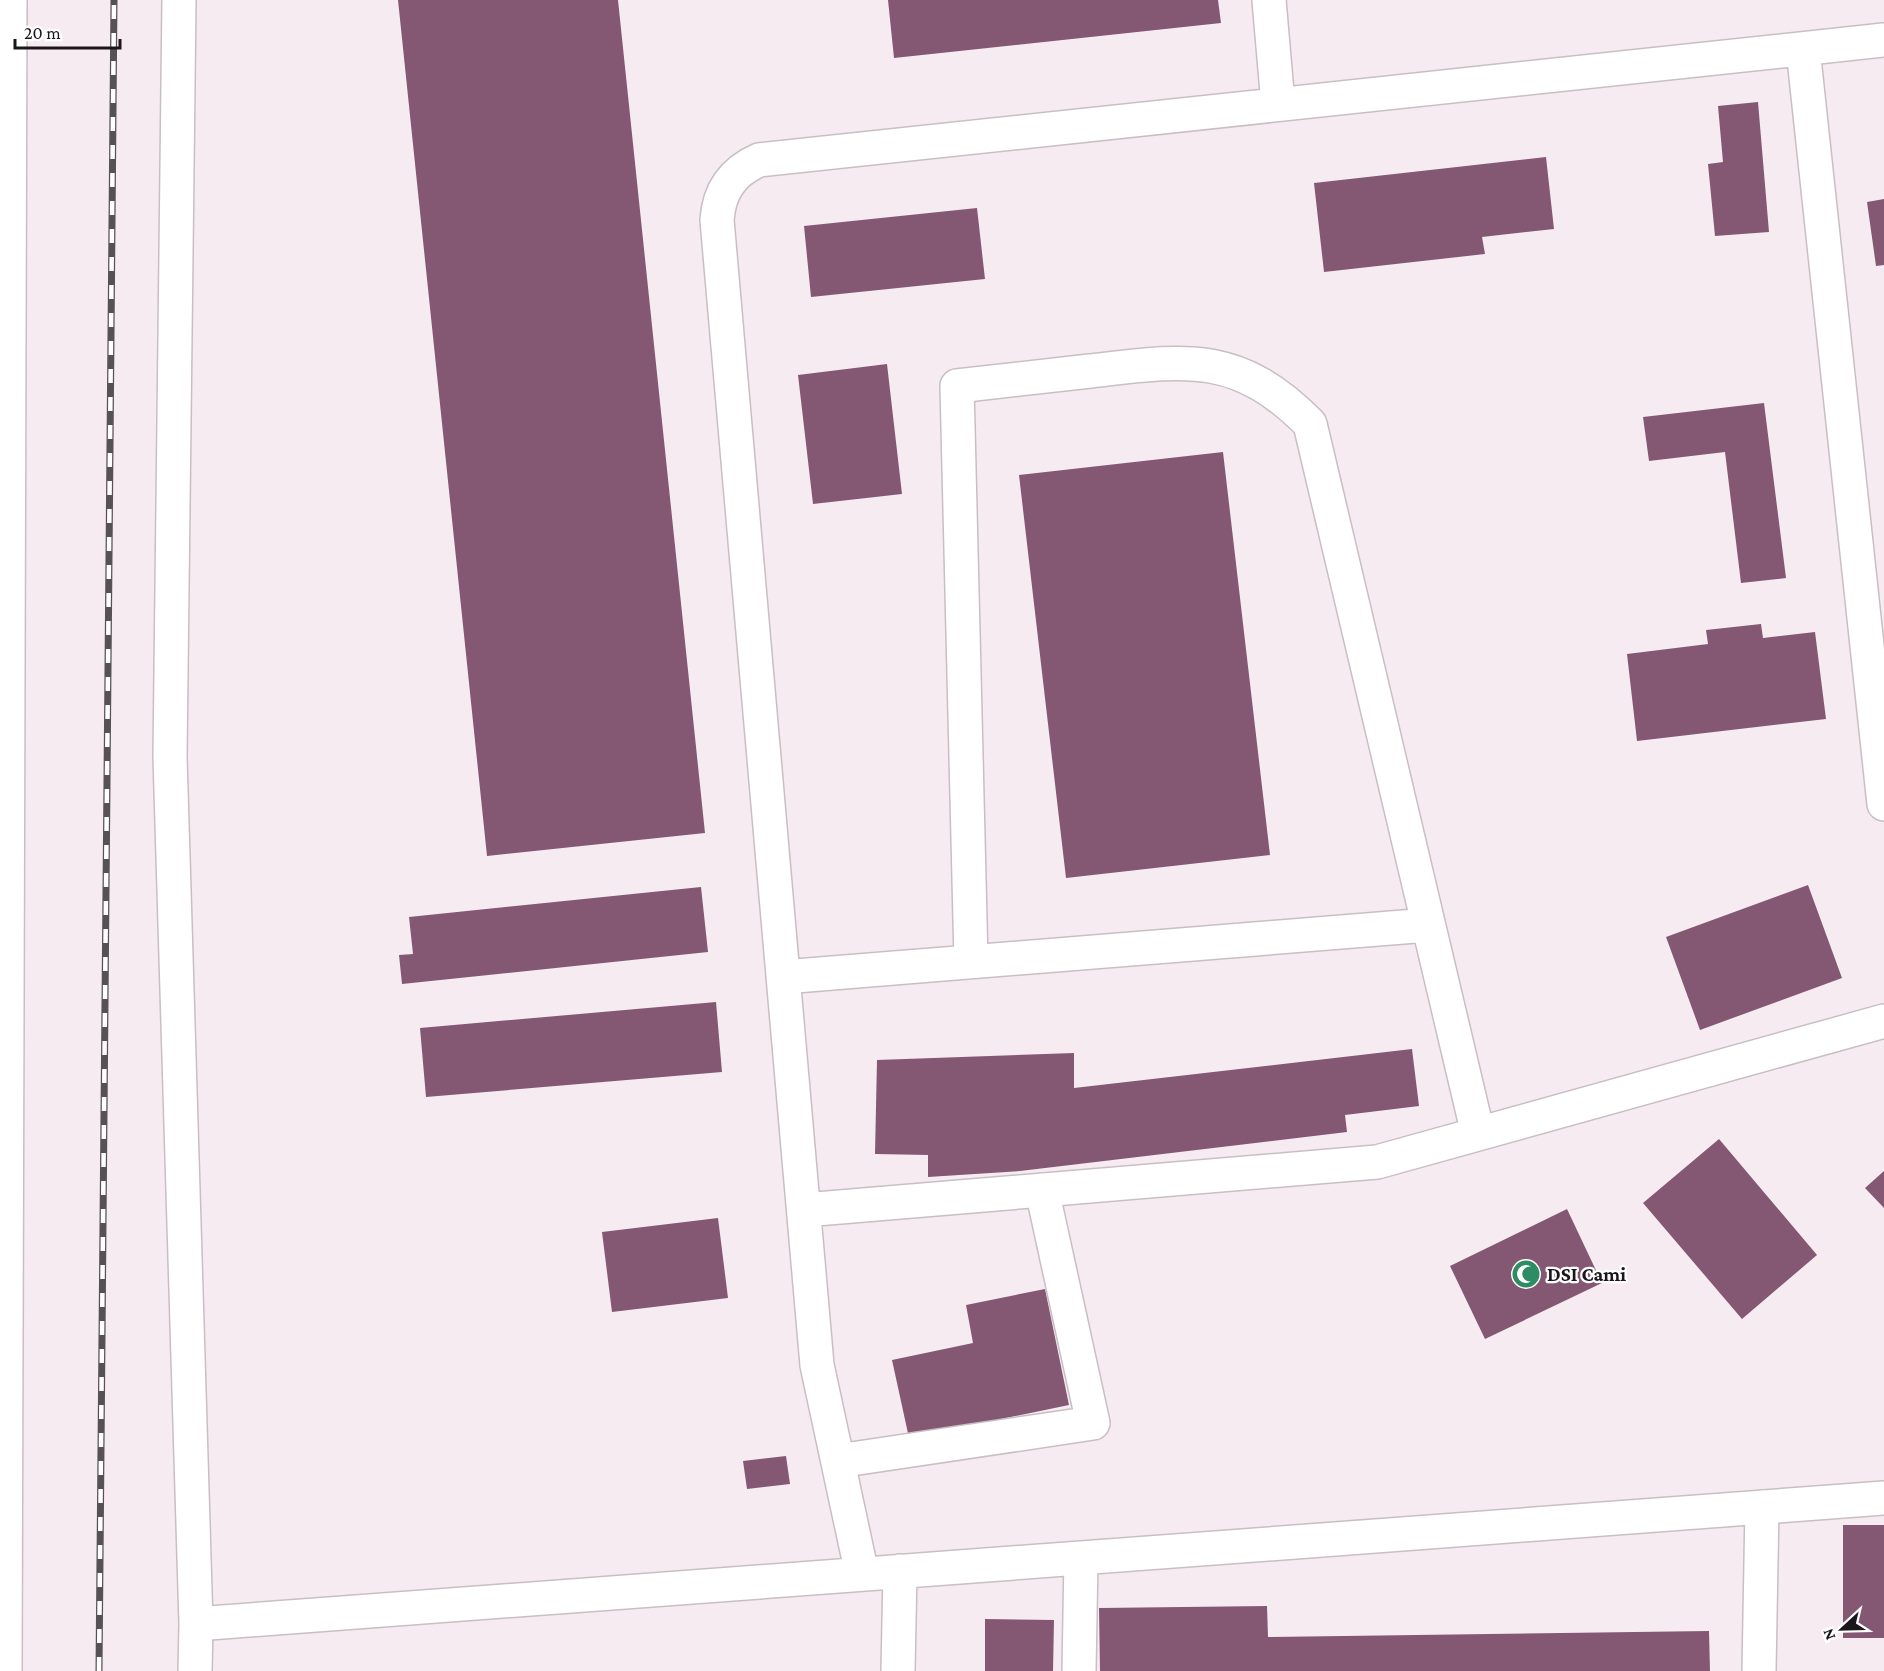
<svg xmlns="http://www.w3.org/2000/svg" width="1884" height="1671" font-family="'Crimson Pro',serif">
<rect width="100%" height="100%" fill="#f7ebf2"/>
<path fill="#845873" d="M 398,0 L 618,0 L 705,833 L 487,856 Z
M 888,0 L 1218,0 L 1221,23 L 894,58 Z
M 1758,102 L 1769,232 L 1715,236 L 1708,164 L 1723,162 L 1718,106 Z
M 1546,157 L 1554,229 L 1482,237 L 1485,254 L 1324,272 L 1314,183 Z
M 1884,199 L 1884,265 L 1876,266 L 1867,202 Z
M 977,208 L 985,279 L 811,297 L 804,226 Z
M 887,364 L 902,494 L 813,504 L 798,375 Z
M 1764,403 L 1786,578 L 1741,583 L 1725,452 L 1649,461 L 1643,417 Z
M 1223,452 L 1270,855 L 1066,878 L 1019,475 Z
M 1761,624 L 1763,638 L 1815,632 L 1826,719 L 1637,741 L 1627,654 L 1708,644 L 1706,630 Z
M 1808,885 L 1842,978 L 1700,1030 L 1666,937 Z
M 701,887 L 708,952 L 402,984 L 399,955 L 413,954 L 409,917 Z
M 716,1002 L 722,1072 L 426,1097 L 420,1028 Z
M 1412,1049 L 1419,1106 L 1345,1115 L 1347,1132 L 1020,1171 L 928,1177 L 928,1155 L 875,1154 L 877,1060 L 1074,1053 L 1074,1088 Z
M 1719,1139 L 1817,1255 L 1742,1319 L 1643,1203 Z
M 1884,1171 L 1884,1208 L 1865,1188 Z
M 1567,1209 L 1602,1283 L 1485,1339 L 1450,1266 Z
M 718,1218 L 728,1298 L 612,1312 L 602,1232 Z
M 1045,1289 L 1069,1405 L 909,1438 L 892,1360 L 973,1343 L 966,1305 Z
M 786,1456 L 790,1484 L 747,1489 L 743,1461 Z
M 1843,1525 L 1884,1525 L 1884,1638 L 1843,1638 Z
M 1267,1606 L 1268,1637 L 1709,1631 L 1710,1671 L 1100,1671 L 1099,1608 Z
M 985,1619 L 1054,1620 L 1053,1671 L 985,1671 Z"/>
<g fill="none" stroke-linecap="round" stroke-linejoin="round">
<g stroke="#c9bec4" stroke-width="36">
<path id="minor" d="M 179,0 L 170,757 L 196,1624 L 195,1671
M 1269,0 L 1278,104
M 1803,49 L 1884,804
M 971,961 L 957,386 C 1001,381 1045,376 1090,371 C 1185,360 1237,350 1310,424 L 1478,1134
M 783,977 L 1428,925
M 804,1210 L 1377,1162 L 1884,1021
M 838,1461 L 1093,1423 L 1042,1190
M 862,1574 L 817,1365 L 717,220 C 719,191 732,172 759,160 L 1884,40
M 196,1624 L 1884,1498
M 5,1671 L 10,0
M 898,1671 L 900,1571
M 1079,1671 L 1081,1558
M 1759,1671 L 1762,1507"/>
</g>
<use href="#minor" stroke="#fff" stroke-width="33"/>
<g stroke="#575155" stroke-width="7">
<path id="rail" d="M 99,1671 L 114,0"/>
</g>
<use href="#rail" stroke="#fff" stroke-width="4.5" stroke-dasharray="14" stroke-linecap="butt"/>
</g>
<defs>
<g id="mosque-disc" transform="scale(1.5)"><circle r="9.5" fill="#2e8c64" stroke="#fff"/><path d="M3.5-4.9A6 6 0 1 0 3.5 4.9A5 5 0 1 1 3.5-4.9Z" fill="#fff"/></g>
</defs>
<g fill-rule="evenodd">
<use href="#mosque-disc" x="1526" y="1274"/>
</g>
<g text-anchor="middle" stroke-width="4.5" stroke-linejoin="round" paint-order="stroke">
<g font-size="20" font-weight="bold" fill="#1a1619" stroke="#fff" text-anchor="start">
<text x="1547" y="1281">DSI Cami</text>
</g>
</g>
<g transform="translate(1842 1629) rotate(248)" stroke="#ffffff" stroke-width="4.5" paint-order="stroke">
<path d="M0-4.5L10 22L0 15L-10 22Z" fill="#1a1619"/>
<text y="-9" font-size="16" font-weight="bold" text-anchor="middle" fill="#1a1619">N</text>
</g>
<path d="M15 39v9h105v-9" fill="none" stroke="#1a1619" stroke-width="3"/>
<text x="24" y="39" font-size="18" fill="#1a1619" stroke="#ffffff" stroke-width="4.5" paint-order="stroke">20 m</text>
</svg>
